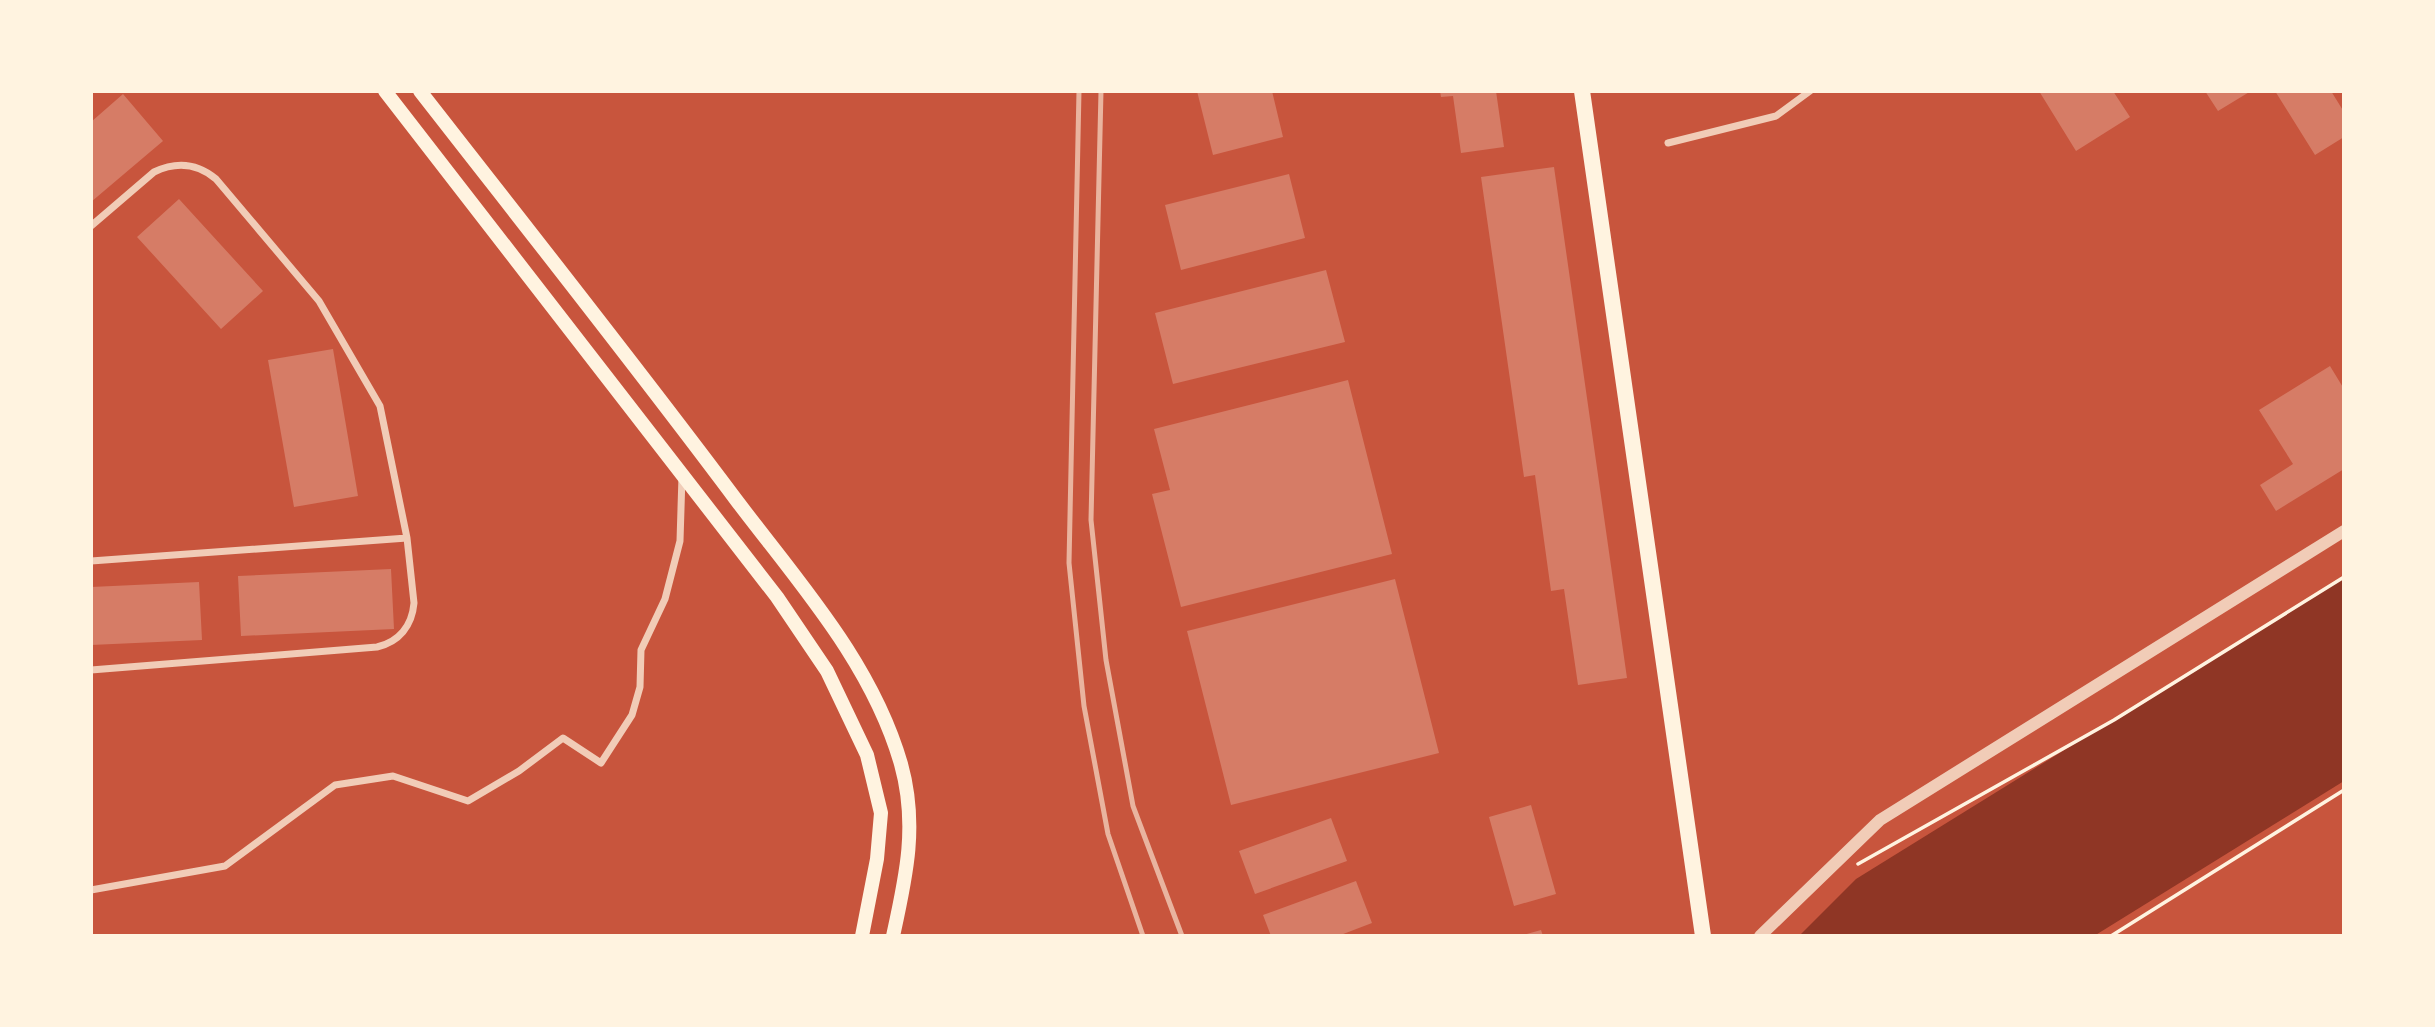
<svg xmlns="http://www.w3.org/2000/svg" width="2435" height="1027" font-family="Montserrat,sans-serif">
<rect width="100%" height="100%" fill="#c8553d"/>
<path fill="#8f3625" d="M 2344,577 L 2344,781 L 2094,936 L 1799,936 L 1856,879 Z"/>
<path fill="#d67c66" d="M 1197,91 L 1272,91 L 1283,137 L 1213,155 Z
M 1440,91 L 1496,91 L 1504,147 L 1461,153 L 1453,96 L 1441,97 Z
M 2039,91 L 2113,91 L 2130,117 L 2076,151 Z
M 2205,91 L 2251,91 L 2218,111 Z
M 2275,91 L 2331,91 L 2344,112 L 2344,137 L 2315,155 Z
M 123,94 L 163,141 L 91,202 L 91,122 Z
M 1554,167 L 1627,678 L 1578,685 L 1564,589 L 1551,591 L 1535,475 L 1524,477 L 1481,177 Z
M 1289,174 L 1305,238 L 1181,270 L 1165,205 Z
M 179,199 L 263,291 L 221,329 L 137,237 Z
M 1326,270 L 1345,342 L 1173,384 L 1155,313 Z
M 333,349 L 358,496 L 294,507 L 268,360 Z
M 2330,366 L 2344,389 L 2344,469 L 2276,511 L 2260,485 L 2293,464 L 2259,410 Z
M 1348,380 L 1392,554 L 1181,607 L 1152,494 L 1170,490 L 1154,429 Z
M 391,569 L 394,629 L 241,636 L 238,576 Z
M 1395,579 L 1439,753 L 1231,805 L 1187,631 Z
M 199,582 L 202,640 L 91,645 L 91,587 Z
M 1531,805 L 1556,894 L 1514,906 L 1489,817 Z
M 1331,818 L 1347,861 L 1255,894 L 1239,851 Z
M 1356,881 L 1372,923 L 1338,936 L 1271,936 L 1263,915 Z
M 1541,930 L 1543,936 L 1523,936 L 1523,935 Z"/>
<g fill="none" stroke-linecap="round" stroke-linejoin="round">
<path stroke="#fff3e0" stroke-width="3.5" d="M 1858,864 L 2114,720 L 2344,577
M 2111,936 L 2344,790"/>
<path stroke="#f1ccb7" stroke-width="7" d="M 1668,143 L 1776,116 L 1810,91
M 91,226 L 154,172 C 177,161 197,163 216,179 L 319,301 L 380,406 L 407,538 L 414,603 C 412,626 399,642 377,647 L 91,670
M 91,561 L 407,538
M 91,890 L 225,866 L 335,785 L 393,776 L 468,801 L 519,771 L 563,738 L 601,763 L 632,715 L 640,687 L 641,650 L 665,599 L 680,541 L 682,476"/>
<path stroke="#f1ccb7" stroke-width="12" d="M 1760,936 L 1880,820 L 2344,531"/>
<path stroke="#fff3e0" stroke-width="14" d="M 385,91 L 777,597 L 827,671 L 867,755 L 881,813 L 877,859 L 862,936
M 420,91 C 526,227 634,363 737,501 C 799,583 872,663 901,764 C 918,825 906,877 893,936"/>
<path stroke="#fff3e0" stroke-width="16" d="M 1582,91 L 1703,936"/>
<path stroke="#e9b49f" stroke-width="5" d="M 1079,91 L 1069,563 L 1084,706 L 1108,834 L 1143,936
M 1101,91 L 1091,520 L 1106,660 L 1133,806 L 1182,936"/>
</g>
<rect width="2435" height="1027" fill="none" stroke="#fff3e0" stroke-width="186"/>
</svg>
